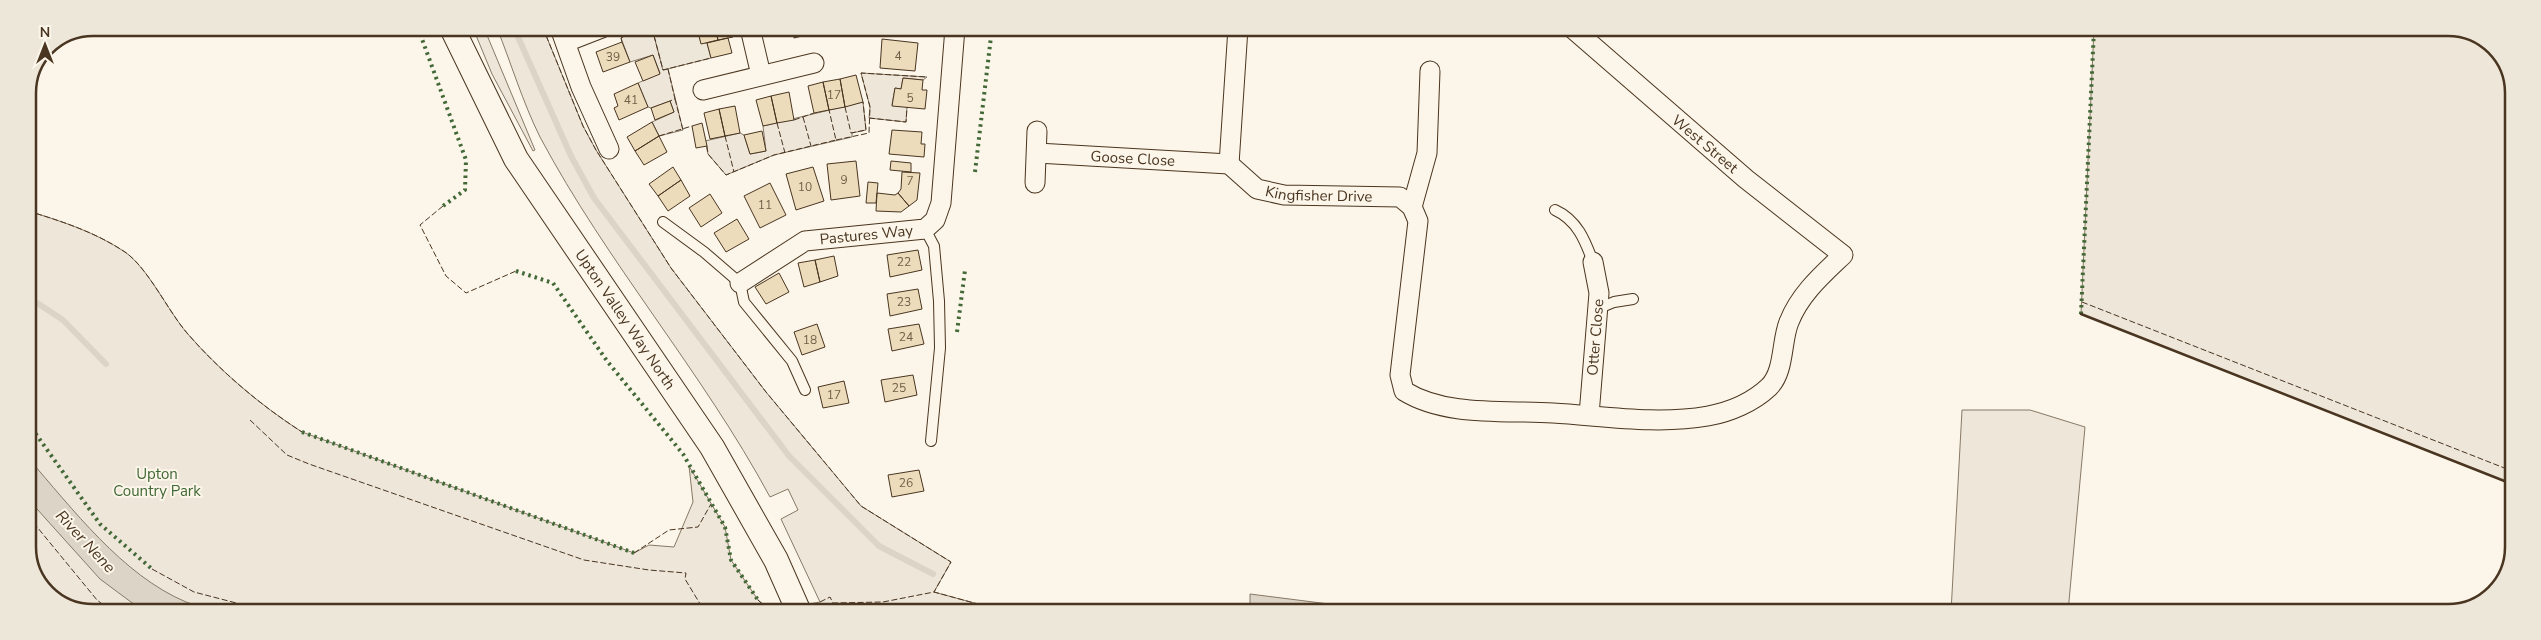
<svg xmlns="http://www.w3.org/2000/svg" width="2541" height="640" font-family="'Nunito Sans',sans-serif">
<rect width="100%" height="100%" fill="#fbf6e9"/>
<path fill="#ede6d9" stroke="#887966" d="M 473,28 L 484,28 L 535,150 L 533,151 L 492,74 Z
M 497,28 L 543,28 L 583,126 L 596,150 L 671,268 L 766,392 L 861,506 L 951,562 L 934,592 L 1007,612 L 80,611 L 44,590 L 28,555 L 28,211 C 61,221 95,232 125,252 C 148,268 168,311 187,333 C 220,371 260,405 302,432 L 634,553 L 649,545 L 674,547 L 693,502 L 689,466 L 725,527 L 731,560 L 758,600 L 771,611 L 820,602 L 781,519 L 798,510 L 788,489 L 770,497 C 702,371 607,263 540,137 C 523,103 511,63 497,28 Z
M 640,28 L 652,28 L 663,70 L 668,69 L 683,130 L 659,136 L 652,122 L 674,112 L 670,101 L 651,108 L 648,107 L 638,83 L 660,73 L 653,55 L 630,62 L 621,38 Z
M 2094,29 L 2461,29 L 2497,50 L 2513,88 L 2512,484 L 2081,314 Z
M 861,73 L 927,77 L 923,80 L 903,78 L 901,89 L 895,88 L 892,105 L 907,107 L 906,122 L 869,118 L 870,107 Z
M 863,102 L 866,130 L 852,133 L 852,137 L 774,155 L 726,175 L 708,154 L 705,141 L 740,133 L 744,135 L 750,154 L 766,151 L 763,126 Z
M 1962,410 L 2030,410 L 2085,427 L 2068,612 L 1951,612 Z"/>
<path fill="#ede7d9" stroke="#887966" d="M 652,28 L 697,28 L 701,43 L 707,43 L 711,58 L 663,70 Z
M 813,28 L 848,28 L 817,36 Z"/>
<path fill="#dcd4c6" stroke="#887966" d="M 28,458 C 72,508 122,575 186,602 C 196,606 208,608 219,611 L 143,611 L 100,579 L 28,499 Z
M 1250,594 L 1392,612 L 1250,612 Z"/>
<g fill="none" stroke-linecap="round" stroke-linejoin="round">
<path stroke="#dcd4c6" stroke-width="6" d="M 514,28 L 571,156 L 594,198 L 789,456 L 879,546 L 933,574
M 28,297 L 63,320 L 106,364"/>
</g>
<path fill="#ecdcbc" stroke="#4a3520" d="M 697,28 L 715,28 L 718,40 L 701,44 Z
M 715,28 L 730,28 L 733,37 L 718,40 Z
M 792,28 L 813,28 L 814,33 L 794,38 Z
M 891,28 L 921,28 L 920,36 L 891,33 Z
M 728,38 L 732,53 L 711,58 L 707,43 Z
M 882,39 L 918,43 L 915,71 L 880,68 Z
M 622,42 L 630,62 L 603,72 L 596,52 Z
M 653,55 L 660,74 L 643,81 L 635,62 Z
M 856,75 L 863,102 L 845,107 L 840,79 Z
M 903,78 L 923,80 L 922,90 L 927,90 L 925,109 L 892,106 L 895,88 L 901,89 Z
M 840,79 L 845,107 L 829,110 L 823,82 Z
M 823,82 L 829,110 L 814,113 L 808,86 Z
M 638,83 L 648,107 L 619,120 L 614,108 L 618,106 L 614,94 Z
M 789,92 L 794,120 L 777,123 L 771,96 Z
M 771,96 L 777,123 L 763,126 L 756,100 Z
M 670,101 L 674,112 L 655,120 L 651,108 Z
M 735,106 L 740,133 L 725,136 L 719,109 Z
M 719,109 L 725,136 L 710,139 L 704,113 Z
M 652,122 L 659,136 L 635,151 L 627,137 Z
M 702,123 L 707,146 L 696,148 L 692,126 Z
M 892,130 L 922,132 L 921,144 L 925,144 L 924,157 L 889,154 Z
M 762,131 L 766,151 L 750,154 L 744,135 Z
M 659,136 L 667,152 L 644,165 L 635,151 Z
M 856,161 L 860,196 L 831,200 L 827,164 Z
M 891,161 L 911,163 L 911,172 L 890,170 Z
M 673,167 L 681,180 L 658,196 L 649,184 Z
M 813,167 L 824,201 L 796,210 L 786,174 Z
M 902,172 L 920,173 L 917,200 L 909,206 L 898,193 L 901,189 Z
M 681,180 L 690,196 L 668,211 L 658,196 Z
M 868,182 L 878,183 L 876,203 L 866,203 Z
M 770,183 L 786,215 L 760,228 L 744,196 Z
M 877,193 L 895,195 L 898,193 L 909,206 L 901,212 L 876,211 Z
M 710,194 L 722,213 L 701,227 L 689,208 Z
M 737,219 L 749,239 L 726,252 L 714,233 Z
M 918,250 L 922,270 L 890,277 L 887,255 Z
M 834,256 L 838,276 L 820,282 L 815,260 Z
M 815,260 L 820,282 L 804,287 L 798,263 Z
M 779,273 L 789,292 L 766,304 L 755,287 Z
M 918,289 L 922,309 L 890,316 L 887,294 Z
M 817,324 L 825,347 L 802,355 L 794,332 Z
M 919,324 L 924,344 L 892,351 L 888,329 Z
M 913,375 L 917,395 L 885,402 L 881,380 Z
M 844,381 L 849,403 L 823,408 L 818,387 Z
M 919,470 L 924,491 L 892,497 L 888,475 Z"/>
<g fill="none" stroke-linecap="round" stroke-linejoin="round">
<g stroke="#4a3520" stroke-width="12">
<path id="service" d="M 1555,210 C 1577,220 1585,240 1593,262
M 663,222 L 704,252 L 740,283 L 744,302 L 792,361 L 805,390
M 925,229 L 934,246 L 939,301 L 940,348 L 931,441
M 1597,309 L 1614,302 L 1633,299"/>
</g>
<g stroke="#4a3520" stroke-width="21">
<g id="minor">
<path d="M 560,28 L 581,87 L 609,149"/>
<path d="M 750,28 L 761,75"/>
<path d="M 566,42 L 602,28"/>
<path d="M 703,90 L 814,63"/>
<path id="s1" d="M 1037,153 L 1229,164"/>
<path id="s2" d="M 1229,164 L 1257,189 L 1284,195 L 1400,197 L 1412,207 L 1418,221 L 1400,375 L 1404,391 C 1446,417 1505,410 1553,413 C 1604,416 1657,425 1708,416 C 1730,412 1753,402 1769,387 C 1785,371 1781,341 1789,322 C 1800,294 1822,275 1843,255 L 1746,179 L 1572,28"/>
<path d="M 1229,164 L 1238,28"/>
<path d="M 1035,183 L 1037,131"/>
<path d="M 1412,207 L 1427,153 L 1430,71"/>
<path id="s3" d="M 740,283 L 805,241 L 925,229 L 935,220 L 941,203 L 955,28"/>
<path id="s4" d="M 1589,415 L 1599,293 L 1593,262"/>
</g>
</g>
<g stroke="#4a3520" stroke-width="26">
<g id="tertiary">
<path id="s5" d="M 452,28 L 516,159 L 712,447 L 776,560 L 799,612"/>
</g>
</g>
<use href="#service" stroke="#fbf6e9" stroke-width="10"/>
<use href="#minor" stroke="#fbf6e9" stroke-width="19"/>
<use href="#tertiary" stroke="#fbf6e9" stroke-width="24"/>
<path stroke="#436837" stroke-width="4" stroke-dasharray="2.5 4" stroke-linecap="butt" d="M 418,28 L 466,160 L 465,190 L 443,206
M 975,172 L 992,28
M 516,271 L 553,283 L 607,361 L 683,454 L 725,527 L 731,560 L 758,600
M 2081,314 L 2094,29
M 957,332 L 965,270
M 28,423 L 100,524 L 152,569
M 302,432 L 634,553"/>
<path stroke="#4a3520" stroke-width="1" stroke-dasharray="6 2.5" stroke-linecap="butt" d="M 543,28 L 583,126 L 596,150 L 671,268 L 766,392 L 861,506 L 951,562 L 934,592
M 652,28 L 663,70 L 711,58
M 814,33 L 817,36 L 848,28
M 622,42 L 621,38 L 640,28
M 668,69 L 675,99 L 670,101
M 675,99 L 683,130
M 845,107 L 851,133 L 866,130 L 863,102
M 803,117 L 811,146
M 869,118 L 906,122 L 907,107
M 794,120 L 814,113
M 777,123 L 785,153
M 659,136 L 692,126
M 725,136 L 734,172
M 836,140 L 869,133 L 870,107 L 861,73 L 927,77
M 707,146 L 708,154 L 726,175 L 774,155 L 836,140 L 829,110
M 443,206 L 420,225 L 446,276 L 466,293 L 516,271
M 28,211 C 61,221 95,232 125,252 C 148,268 168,311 187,333 C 220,371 260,405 302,432
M 2082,302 L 2512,471
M 250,420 L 287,455 L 309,464 L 584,560 L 649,570 L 686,573 L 685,579 L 705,612
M 28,516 L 97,600 L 111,611
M 634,553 L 669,530 L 698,527 L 711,504
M 152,569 L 194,592 L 267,611
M 758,600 L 771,612
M 820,602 L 830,597 L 833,603 L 883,602 L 934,592 L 1007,612
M 833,603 L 837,612"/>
<path stroke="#4a3520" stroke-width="2.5" d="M 2081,314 L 2512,484"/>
</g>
<g text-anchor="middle" stroke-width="4" stroke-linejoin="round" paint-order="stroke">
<g font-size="12" fill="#725f47">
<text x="898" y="60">4</text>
<text x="613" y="61">39</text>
<text x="834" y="99">17</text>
<text x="910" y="102">5</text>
<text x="631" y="104">41</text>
<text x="844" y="184">9</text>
<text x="910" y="185">7</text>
<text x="805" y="191">10</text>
<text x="765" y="209">11</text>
<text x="904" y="266">22</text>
<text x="904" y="306">23</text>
<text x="906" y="341">24</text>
<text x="810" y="344">18</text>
<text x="899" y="392">25</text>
<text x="834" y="399">17</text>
<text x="906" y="487">26</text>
</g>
<g font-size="15" fill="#4a3520" stroke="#fbf6e9">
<text transform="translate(1705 144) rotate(40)" y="5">West Street</text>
<text dy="5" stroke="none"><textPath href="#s1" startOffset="96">Goose Close</textPath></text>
<text dy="5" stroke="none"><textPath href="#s2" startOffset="100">Kingfisher Drive</textPath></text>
<text dy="5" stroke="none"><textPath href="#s3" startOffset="139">Pastures Way</textPath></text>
<text dy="5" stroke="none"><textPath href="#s5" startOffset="340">Upton Valley Way North</textPath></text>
<text dy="5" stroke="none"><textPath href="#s4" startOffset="78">Otter Close</textPath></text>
</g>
<g font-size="15" fill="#436837" stroke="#fbf6e9">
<text x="157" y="479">Upton<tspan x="157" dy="17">Country Park</tspan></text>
</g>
<g font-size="16" font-style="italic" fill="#4a3520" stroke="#fbf6e9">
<text transform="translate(86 541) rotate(47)" y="6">River Nene</text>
</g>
</g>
<path d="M0 0H2541V640H0ZM93 36H2448A57 57 0 0 1 2505 93V547A57 57 0 0 1 2448 604H93A57 57 0 0 1 36 547V93A57 57 0 0 1 93 36Z" fill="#ede7d9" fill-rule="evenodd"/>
<path fill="none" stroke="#4a3520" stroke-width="2.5" d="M93 36H2448A57 57 0 0 1 2505 93V547A57 57 0 0 1 2448 604H93A57 57 0 0 1 36 547V93A57 57 0 0 1 93 36Z"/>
<g transform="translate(45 45)" stroke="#fbf6e9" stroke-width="4" paint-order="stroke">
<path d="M0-4L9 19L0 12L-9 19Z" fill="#4a3520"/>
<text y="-8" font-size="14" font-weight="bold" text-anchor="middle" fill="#4a3520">N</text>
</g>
</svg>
